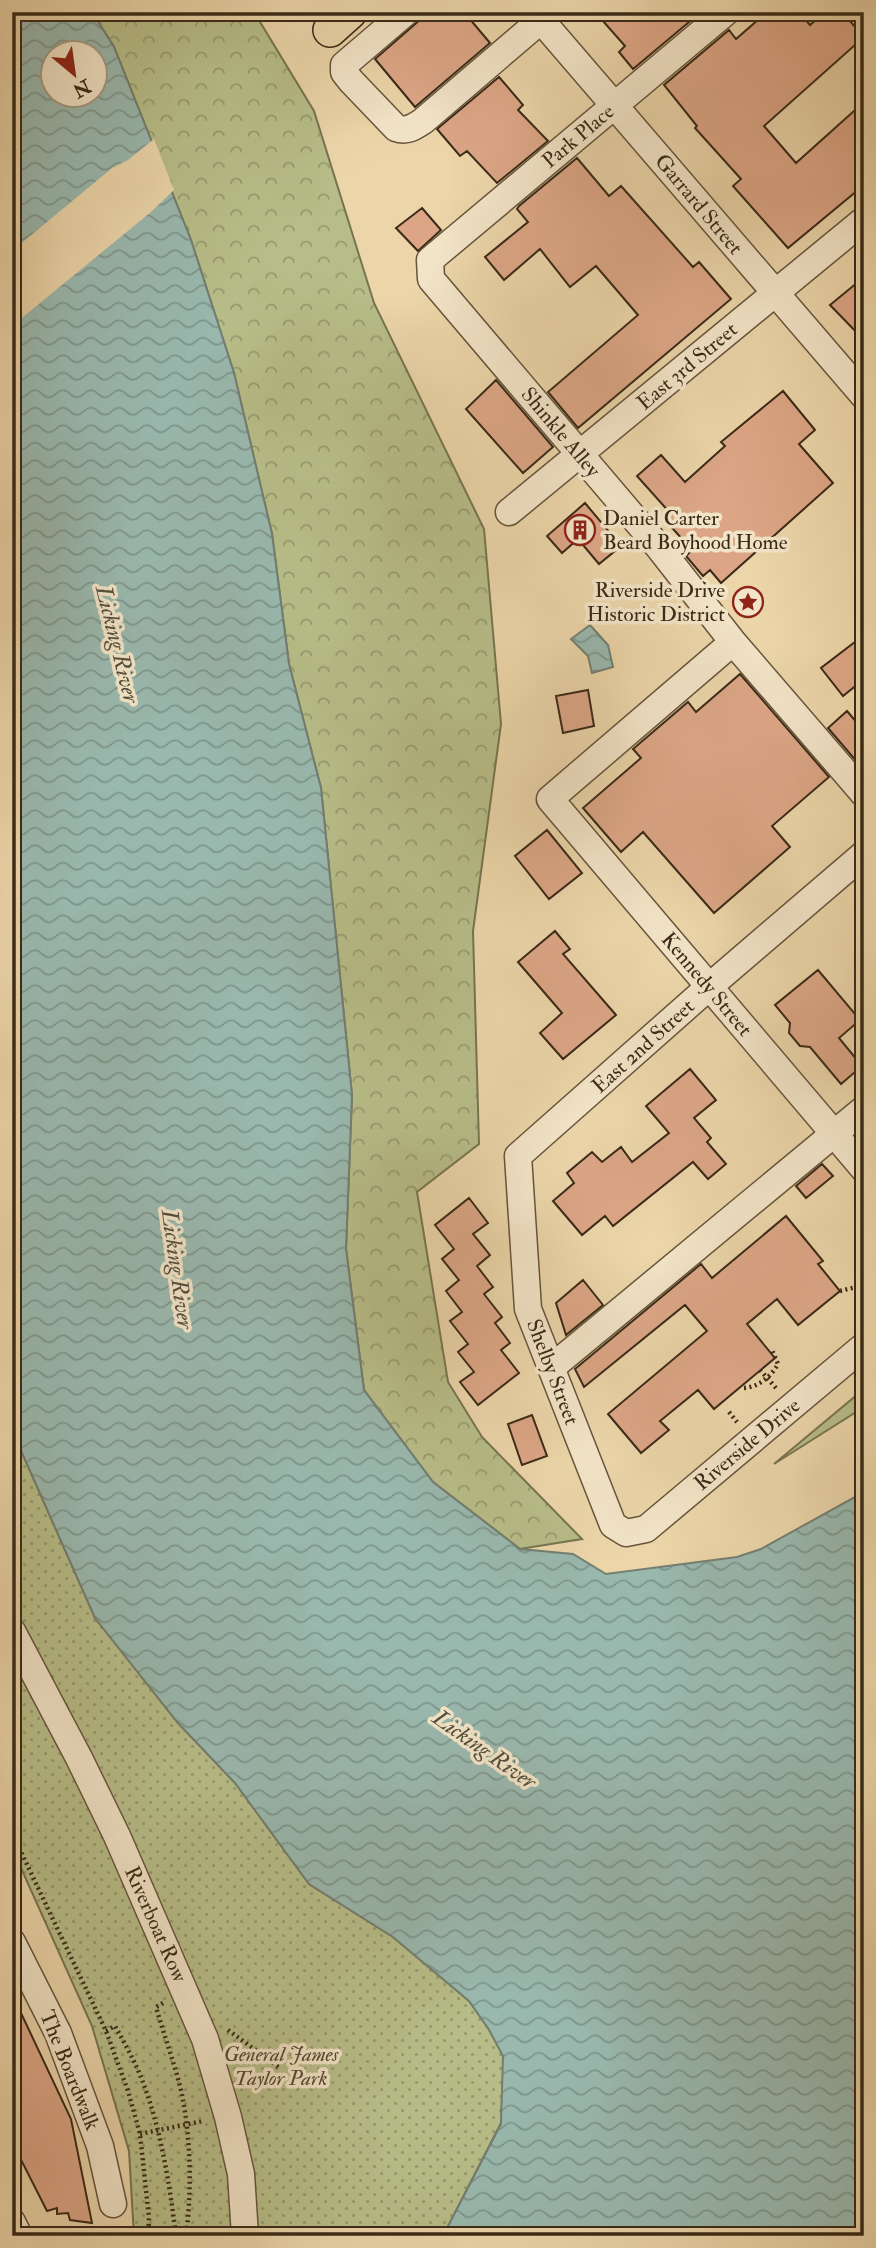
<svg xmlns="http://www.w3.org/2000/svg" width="876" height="2248" font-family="'IM FELL Double Pica',serif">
<defs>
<pattern id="forest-crowns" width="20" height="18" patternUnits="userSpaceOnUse" patternTransform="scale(1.75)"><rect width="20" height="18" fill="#b7bd88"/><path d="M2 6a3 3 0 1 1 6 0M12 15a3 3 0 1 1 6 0" fill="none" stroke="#969a6e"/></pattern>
<pattern id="park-dots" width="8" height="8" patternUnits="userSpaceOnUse" patternTransform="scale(1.75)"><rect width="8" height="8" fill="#b7bd88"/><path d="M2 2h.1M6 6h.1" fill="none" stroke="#969a6e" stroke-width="1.8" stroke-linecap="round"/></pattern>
<pattern id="water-waves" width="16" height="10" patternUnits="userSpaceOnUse" patternTransform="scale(1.75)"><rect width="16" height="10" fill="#99b8ae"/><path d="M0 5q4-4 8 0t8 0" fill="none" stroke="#7e968d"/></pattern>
</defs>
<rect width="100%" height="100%" fill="#ebd5a9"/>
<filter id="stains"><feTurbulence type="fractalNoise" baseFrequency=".00286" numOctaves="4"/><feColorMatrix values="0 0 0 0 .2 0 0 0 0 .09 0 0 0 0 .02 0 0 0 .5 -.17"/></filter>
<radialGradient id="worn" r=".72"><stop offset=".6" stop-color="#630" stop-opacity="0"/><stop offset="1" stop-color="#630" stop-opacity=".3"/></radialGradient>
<path fill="#b7bd88" stroke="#787450" stroke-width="2" d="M 864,1389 L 864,1407 L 774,1464 Z"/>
<path fill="url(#forest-crowns)" stroke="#787450" stroke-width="2" d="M 92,12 L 254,12 L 314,111 L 374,303 L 484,529 L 501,724 L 473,931 L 479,1144 L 417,1192 L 448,1382 L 482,1437 L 582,1539 L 520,1549 L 433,1482 L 364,1390 L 346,1249 L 352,1095 L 321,788 L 289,664 L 272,534 L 234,373 L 191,240 L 114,47 Z"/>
<path fill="url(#park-dots)" stroke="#787450" stroke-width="2" d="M 12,1430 L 95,1618 L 178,1723 L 235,1783 L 309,1884 L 393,1937 L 469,2001 L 488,2028 L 504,2056 L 501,2123 L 443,2236 L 134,2236 L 129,2151 L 92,2026 L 12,1848 Z"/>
<path fill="url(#water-waves)" stroke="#737f72" stroke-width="2" fill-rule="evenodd" d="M 12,12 L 92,12 L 114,47 L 191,240 L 234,373 L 272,534 L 289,664 L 321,788 L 352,1095 L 346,1249 L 364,1390 L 433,1482 L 520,1549 L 573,1554 L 606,1574 L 737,1557 L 761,1549 L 864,1492 L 864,2236 L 443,2236 L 501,2124 L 503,2056 L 488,2028 L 469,2001 L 393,1937 L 309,1884 L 235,1783 L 178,1723 L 95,1618 L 12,1430 ZM 52,52 L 94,52 L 94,94 L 52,94 Z
M 590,625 L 608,645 L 613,667 L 592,673 L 588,656 L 571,639 Z"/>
<path fill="#ebd5a9" d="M 154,139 L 174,190 L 151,212 L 12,326 L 12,251 L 112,168 L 128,160 Z"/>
<path fill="#dca686" stroke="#3a2a17" stroke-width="2" d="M 429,12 L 464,12 L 490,43 L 415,107 L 375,59 Z
M 595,12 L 701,12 L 633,69 L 619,52 L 625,46 Z
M 767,12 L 799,12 L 810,25 L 825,12 L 842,12 L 864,37 L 764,126 L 796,163 L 864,102 L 864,185 L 788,248 L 733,186 L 741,179 L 695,128 L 697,126 L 664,85 L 729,30 L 736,39 Z
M 499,77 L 523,105 L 518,110 L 548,141 L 497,183 L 467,151 L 460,156 L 437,129 Z
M 577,158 L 609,196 L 621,186 L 693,267 L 699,262 L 731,299 L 578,428 L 548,392 L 638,315 L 596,266 L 570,287 L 540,249 L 504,280 L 485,257 L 528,222 L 517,209 L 519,206 Z
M 422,208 L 441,230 L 418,251 L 396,228 Z
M 864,277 L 864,340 L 830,305 Z
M 496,380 L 553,447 L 523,473 L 466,409 Z
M 783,391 L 815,430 L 799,444 L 833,483 L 721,583 L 710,570 L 703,576 L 686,556 L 692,550 L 665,520 L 671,514 L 637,476 L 661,455 L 685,482 L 725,446 L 721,442 Z
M 585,503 L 621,546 L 599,564 L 578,539 L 562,553 L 547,536 Z
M 864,635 L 864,679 L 843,696 L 821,668 Z
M 740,674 L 829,777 L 772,826 L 790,847 L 714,913 L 643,832 L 621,852 L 583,808 L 641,758 L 633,749 L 688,702 L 696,712 Z
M 588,690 L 594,726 L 563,733 L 556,696 Z
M 847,711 L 864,731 L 864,770 L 828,728 Z
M 547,830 L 582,873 L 549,899 L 515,856 Z
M 555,931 L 570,949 L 563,954 L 616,1015 L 563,1059 L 540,1033 L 562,1013 L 518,962 Z
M 818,970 L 860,1020 L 839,1038 L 862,1066 L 841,1084 L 810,1047 L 800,1046 L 789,1033 L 790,1023 L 775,1005 Z
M 690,1069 L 716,1100 L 694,1118 L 711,1138 L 707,1142 L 726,1164 L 708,1179 L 693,1162 L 613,1226 L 605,1216 L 582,1235 L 553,1201 L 574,1183 L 567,1173 L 592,1152 L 602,1162 L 621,1147 L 632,1162 L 669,1133 L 646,1106 Z
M 822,1164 L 833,1176 L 806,1198 L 796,1186 Z
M 469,1198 L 488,1223 L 473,1234 L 490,1255 L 477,1266 L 493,1287 L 484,1294 L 502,1317 L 495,1323 L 510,1343 L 501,1350 L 519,1373 L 478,1405 L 460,1382 L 474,1372 L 458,1352 L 468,1344 L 450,1321 L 462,1312 L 446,1291 L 459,1280 L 442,1259 L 454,1249 L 435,1225 Z
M 786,1216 L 823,1261 L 818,1264 L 840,1291 L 798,1325 L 777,1299 L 747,1324 L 775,1358 L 714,1409 L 698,1390 L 660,1421 L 669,1430 L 641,1453 L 608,1414 L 707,1331 L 685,1305 L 584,1387 L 575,1369 L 701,1264 L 712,1278 Z
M 583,1280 L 603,1305 L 566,1335 L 556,1303 Z
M 532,1415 L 547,1456 L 522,1465 L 508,1424 Z
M 12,1994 L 71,2119 L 92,2223 L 70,2220 L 68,2213 L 57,2214 L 57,2208 L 47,2211 L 12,2142 Z"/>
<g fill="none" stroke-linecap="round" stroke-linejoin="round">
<g stroke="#66553c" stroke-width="29">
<path id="minor" d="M 406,12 L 344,65 L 344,72 L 351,81 L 396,128 C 407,132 414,127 423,121 L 541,20
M 534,12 L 864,396
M 726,12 L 430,260 L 431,279 L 657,545 L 733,642 L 864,794
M 509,512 L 864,220
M 733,642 L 550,799 L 864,1169
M 864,854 L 710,986 L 518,1156 L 528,1309 L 613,1525 L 626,1533 L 646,1529 L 864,1346
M 551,1368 L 864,1109
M 12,1631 L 79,1758 L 117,1836 L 205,2039 L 228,2117 L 241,2174 L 245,2236
M 12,1942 L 58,2033 L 100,2146 L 113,2204
M 12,2222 L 19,2236"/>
</g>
<g stroke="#3a2a17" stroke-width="36">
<path id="major" d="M 330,30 L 350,12"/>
</g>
<path stroke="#3a2a17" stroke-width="4.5" stroke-dasharray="2 3.5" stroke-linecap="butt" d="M 840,1291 L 864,1285
M 760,1370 L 776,1388
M 744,1388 C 758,1387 771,1377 778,1364 L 772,1350
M 729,1412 L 737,1422
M 12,1833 L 106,2031 L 128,2091 L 140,2134 L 149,2218 L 148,2236
M 163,2003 L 156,2007 C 164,2035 174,2062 181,2090 C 191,2137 192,2189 186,2236
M 228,2030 L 281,2069
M 106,2031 L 115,2026 C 123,2040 131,2055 138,2070 C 160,2122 169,2180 176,2236
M 140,2134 L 203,2121"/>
<use href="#minor" stroke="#f2e4c7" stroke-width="26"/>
<use href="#major" stroke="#ebd5a9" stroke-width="33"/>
</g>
<defs>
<g id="building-ring" transform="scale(1.575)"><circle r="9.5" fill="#f2e4c7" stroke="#8f2418" stroke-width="1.5"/><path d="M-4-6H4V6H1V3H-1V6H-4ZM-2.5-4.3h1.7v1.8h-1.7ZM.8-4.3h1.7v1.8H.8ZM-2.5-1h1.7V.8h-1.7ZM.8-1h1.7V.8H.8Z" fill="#8f2418"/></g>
<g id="sight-ring" transform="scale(1.575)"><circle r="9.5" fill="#f2e4c7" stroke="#8f2418" stroke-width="1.5"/><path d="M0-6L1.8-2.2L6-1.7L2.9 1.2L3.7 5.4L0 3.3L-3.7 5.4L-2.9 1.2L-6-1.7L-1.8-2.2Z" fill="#8f2418"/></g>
</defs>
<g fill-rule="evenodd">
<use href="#building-ring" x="580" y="530"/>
<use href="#sight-ring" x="748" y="602"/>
</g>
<g text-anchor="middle" stroke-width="7" stroke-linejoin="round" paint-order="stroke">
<g font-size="21" fill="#3a2a17" stroke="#f2e4c7">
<text transform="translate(578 136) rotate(-40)" y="7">Park Place</text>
<text transform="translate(699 204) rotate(50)" y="7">Garrard Street</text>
<text transform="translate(687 366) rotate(-40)" y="7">East 3rd Street</text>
<text transform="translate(561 432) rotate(50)" y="7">Shinkle Alley</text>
<text transform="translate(707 984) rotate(50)" y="7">Kennedy Street</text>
<text transform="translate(643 1046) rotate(-42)" y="7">East 2nd Street</text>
<text transform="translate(553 1372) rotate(69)" y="7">Shelby Street</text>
<text transform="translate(747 1444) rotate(-40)" y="7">Riverside Drive</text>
<text transform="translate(156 1924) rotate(66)" y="7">Riverboat Row</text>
<text transform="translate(70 2070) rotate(68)" y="7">The Boardwalk</text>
</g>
<g font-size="21" fill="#3a2a17" stroke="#f2e4c7" text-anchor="start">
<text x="603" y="525">Daniel Carter<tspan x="603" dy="24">Beard Boyhood Home</tspan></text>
<text x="725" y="597" text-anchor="end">Riverside Drive<tspan x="725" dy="24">Historic District</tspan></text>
</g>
<g font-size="21" font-style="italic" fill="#53472e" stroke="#f2e4c7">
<text x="281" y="2061">General James<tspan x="281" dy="24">Taylor Park</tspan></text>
</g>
<g font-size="23" font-style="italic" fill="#524e3d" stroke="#f2e4c7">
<text transform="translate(118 644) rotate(76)" y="8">Licking River</text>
<text transform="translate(178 1269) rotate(82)" y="8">Licking River</text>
<text transform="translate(485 1749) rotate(35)" y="8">Licking River</text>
</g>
</g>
<rect width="876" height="2248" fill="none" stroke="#ebd5a9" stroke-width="42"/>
<rect x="14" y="14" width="848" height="2220" fill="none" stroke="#3a2a17" stroke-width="3.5"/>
<rect x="21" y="21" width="834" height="2206" fill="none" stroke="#3a2a17" stroke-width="2"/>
<g transform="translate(74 74) rotate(151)"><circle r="33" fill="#f2e4c7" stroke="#a89a81" stroke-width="2"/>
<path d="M0-5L12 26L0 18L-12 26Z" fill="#8f2418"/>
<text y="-10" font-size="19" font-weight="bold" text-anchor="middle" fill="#3a2a17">N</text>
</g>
<rect width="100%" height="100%" filter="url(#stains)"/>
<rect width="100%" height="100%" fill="url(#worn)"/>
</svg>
